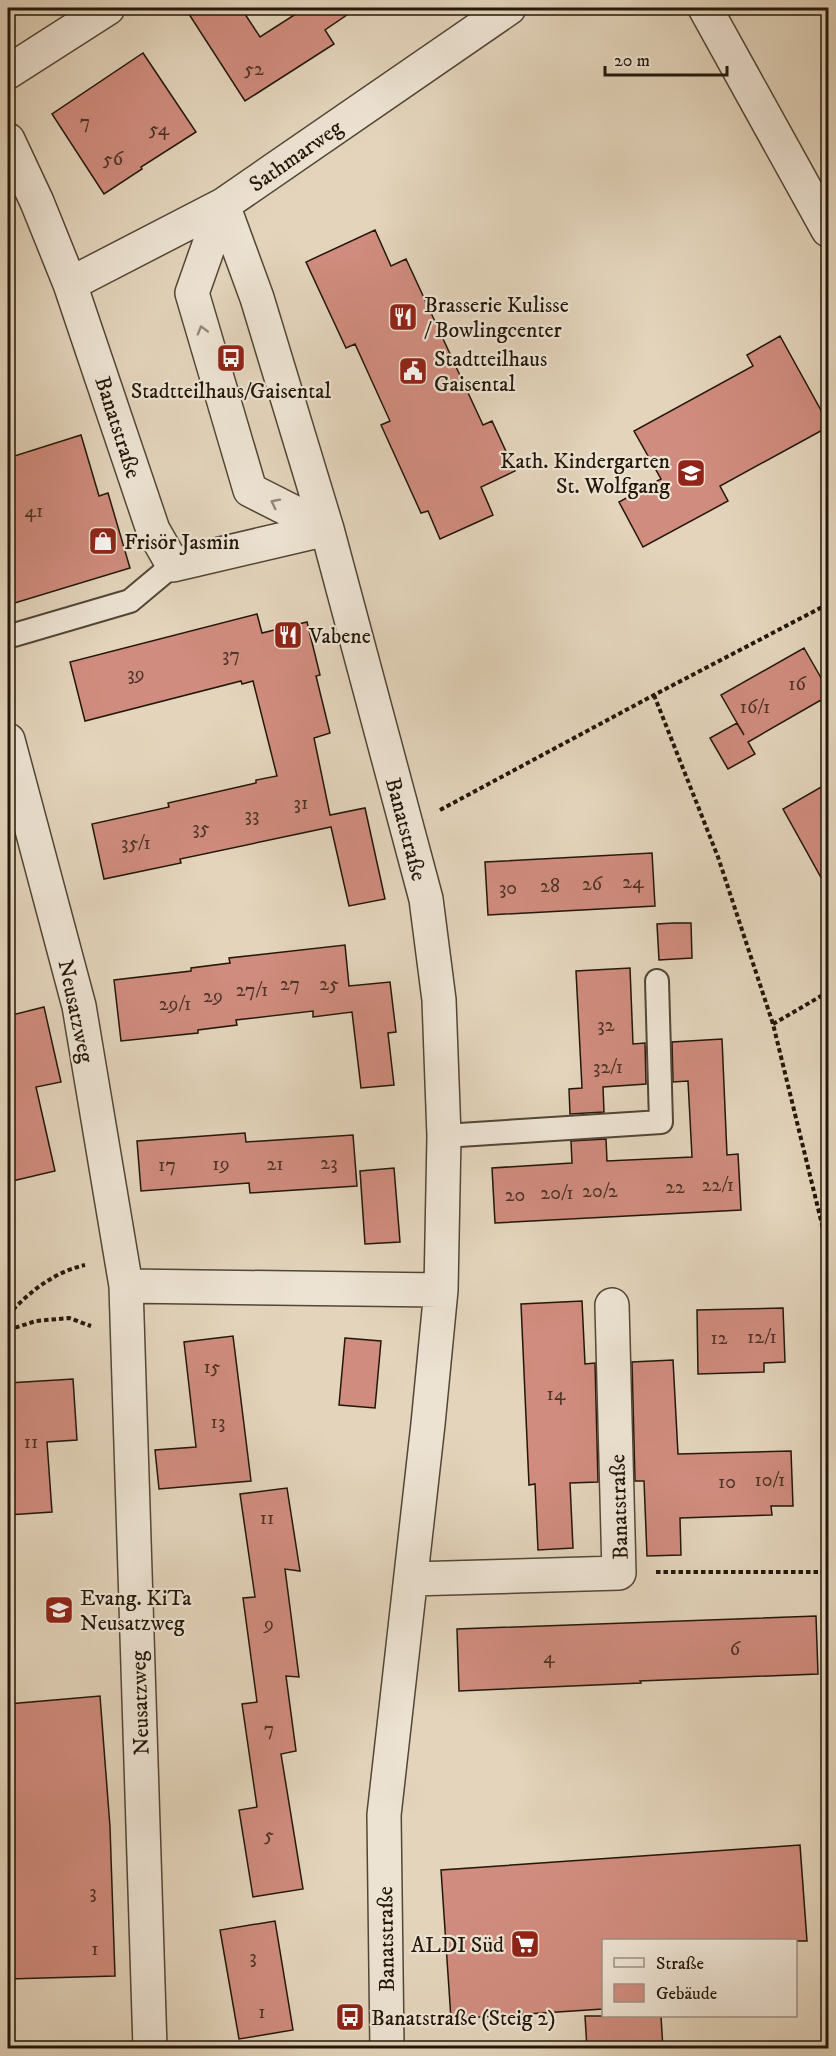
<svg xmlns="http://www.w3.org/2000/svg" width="836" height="2056" font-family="'IM FELL DW Pica',serif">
<rect width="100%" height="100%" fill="#e3d4bb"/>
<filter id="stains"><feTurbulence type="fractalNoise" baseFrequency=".00333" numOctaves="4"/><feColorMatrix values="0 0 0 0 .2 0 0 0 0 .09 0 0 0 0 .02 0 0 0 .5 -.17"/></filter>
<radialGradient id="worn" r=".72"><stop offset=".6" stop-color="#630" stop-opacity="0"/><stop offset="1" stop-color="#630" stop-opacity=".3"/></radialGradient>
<path fill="#d08c7e" stroke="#23170a" stroke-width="1.5" d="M 185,8 L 241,8 L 260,37 L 305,8 L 357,8 L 325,30 L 334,44 L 245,101 Z
M 143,53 L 196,132 L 141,167 L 142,169 L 104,194 L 52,114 Z
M 375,230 L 391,266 L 406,259 L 483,425 L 492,421 L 515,471 L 481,487 L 493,515 L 440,539 L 428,511 L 421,513 L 381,425 L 390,421 L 355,344 L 346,348 L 306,262 Z
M 780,336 L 828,423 L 828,427 L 720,486 L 728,501 L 643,547 L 619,502 L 661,479 L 634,431 L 753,366 L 747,355 Z
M 81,435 L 99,496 L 108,493 L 130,568 L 8,605 L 8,458 Z
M 257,614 L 262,633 L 307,622 L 320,675 L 316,676 L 330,733 L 314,738 L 330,815 L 365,808 L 385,899 L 349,906 L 331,827 L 180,859 L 181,863 L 104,879 L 92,824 L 169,807 L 168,803 L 256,783 L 256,780 L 277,776 L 253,681 L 242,684 L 241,681 L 85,721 L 70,662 Z
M 804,648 L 828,690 L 828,696 L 748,742 L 755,754 L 728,769 L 710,738 L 737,723 L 744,735 L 721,695 Z
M 828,783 L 828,890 L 783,809 Z
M 652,853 L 655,906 L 488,915 L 485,862 Z
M 674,923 L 691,923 L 692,958 L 659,960 L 657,924 Z
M 345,945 L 349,986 L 390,982 L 396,1032 L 388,1033 L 394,1085 L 361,1088 L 352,1012 L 313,1017 L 313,1011 L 236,1020 L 237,1025 L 198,1030 L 198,1033 L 121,1041 L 114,980 L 191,971 L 191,968 L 230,963 L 229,958 Z
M 630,968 L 633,1044 L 645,1043 L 646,1084 L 603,1087 L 604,1112 L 570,1114 L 569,1089 L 582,1088 L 576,971 Z
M 44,1007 L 61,1082 L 36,1087 L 55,1171 L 8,1182 L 8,1016 Z
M 722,1039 L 727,1155 L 738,1154 L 741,1210 L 495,1223 L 492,1168 L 572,1163 L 571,1141 L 606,1139 L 607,1161 L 692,1157 L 688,1081 L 673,1082 L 672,1042 Z
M 245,1133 L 246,1142 L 353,1135 L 357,1186 L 250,1193 L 249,1183 L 141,1191 L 137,1141 Z
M 394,1168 L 400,1242 L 365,1244 L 360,1171 Z
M 582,1301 L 585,1364 L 595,1363 L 598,1482 L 570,1483 L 573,1548 L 538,1550 L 535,1484 L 529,1485 L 521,1304 Z
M 783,1308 L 785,1362 L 764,1363 L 764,1372 L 698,1374 L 697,1310 Z
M 233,1336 L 251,1481 L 159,1489 L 155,1450 L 196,1447 L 184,1342 Z
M 345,1338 L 381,1341 L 375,1408 L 339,1405 Z
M 673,1360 L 678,1454 L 791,1451 L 793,1506 L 771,1506 L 772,1515 L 680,1518 L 681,1555 L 647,1556 L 644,1481 L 635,1481 L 632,1362 Z
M 73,1379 L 77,1440 L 47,1442 L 52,1512 L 8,1515 L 8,1383 Z
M 287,1488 L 300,1571 L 285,1569 L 299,1677 L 286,1676 L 296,1751 L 281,1754 L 303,1889 L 253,1897 L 239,1810 L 257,1807 L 242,1704 L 257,1702 L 243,1598 L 255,1597 L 240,1494 Z
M 816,1616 L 818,1674 L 640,1681 L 641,1683 L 459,1691 L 457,1629 Z
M 100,1696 L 110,1827 L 115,1976 L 8,1979 L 8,1704 Z
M 800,1845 L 807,1941 L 603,1941 L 603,2009 L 451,2019 L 441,1870 Z
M 275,1921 L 293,2030 L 239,2039 L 220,1930 Z
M 585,2016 L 661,2016 L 663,2049 L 587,2049 Z"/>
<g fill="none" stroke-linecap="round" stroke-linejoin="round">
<g stroke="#534636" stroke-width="26">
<path id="service" d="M 14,635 L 130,601 L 173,565
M 444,1136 L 661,1122 L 657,981"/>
</g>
<g stroke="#534636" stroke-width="36">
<path id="minor" d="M 705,8 L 828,230
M 8,72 L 108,8
M 8,140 L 37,202 L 70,284 L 153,530 L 173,565 L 327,529
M 223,205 L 257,298 L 327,529 L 426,899 L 439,1000 L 444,1136 L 441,1290 L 428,1424 L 384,1815 L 387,2048
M 223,205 L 192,293 L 250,490 L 327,529
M 70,284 L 223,205 L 509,8
M 8,740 L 79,1006 L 126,1286 L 150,2048
M 126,1286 L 441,1290
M 411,1579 L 619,1573 L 612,1305"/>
</g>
<path stroke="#23170a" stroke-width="4" stroke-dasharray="4.5 3" stroke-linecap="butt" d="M 654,695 L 718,857 L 773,1024 L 828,1249
M 440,810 L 654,695 L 828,604
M 773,1024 L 828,992
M 8,1315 C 29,1292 54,1272 85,1265
M 8,1330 L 36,1321 L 69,1318 L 91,1326
M 656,1572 L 828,1572"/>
<use href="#service" stroke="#ede3d3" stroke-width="22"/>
<use href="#minor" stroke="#ede3d3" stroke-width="33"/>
</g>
<defs><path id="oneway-chevron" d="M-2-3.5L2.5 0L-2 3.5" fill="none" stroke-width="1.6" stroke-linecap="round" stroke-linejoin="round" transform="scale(1.5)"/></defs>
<g stroke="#928779">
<use href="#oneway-chevron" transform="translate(202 330) rotate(-106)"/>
<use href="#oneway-chevron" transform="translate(275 503) rotate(-153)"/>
</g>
<defs>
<g id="restaurant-square" transform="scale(1.5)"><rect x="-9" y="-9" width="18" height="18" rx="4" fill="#8f2418" stroke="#ede3d3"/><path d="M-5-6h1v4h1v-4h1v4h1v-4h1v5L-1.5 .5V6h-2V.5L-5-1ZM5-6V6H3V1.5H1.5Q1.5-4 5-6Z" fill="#fff"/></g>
<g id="bus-square" transform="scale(1.5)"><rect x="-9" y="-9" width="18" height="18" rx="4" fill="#8f2418" stroke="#ede3d3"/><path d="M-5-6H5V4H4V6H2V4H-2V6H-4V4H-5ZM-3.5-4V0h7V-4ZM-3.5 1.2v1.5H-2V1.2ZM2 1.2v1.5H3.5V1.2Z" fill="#fff"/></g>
<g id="civic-square" transform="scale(1.5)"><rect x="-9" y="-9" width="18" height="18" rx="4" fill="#8f2418" stroke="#ede3d3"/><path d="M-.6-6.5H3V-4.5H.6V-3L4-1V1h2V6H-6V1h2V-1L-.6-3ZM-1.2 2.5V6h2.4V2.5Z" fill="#fff"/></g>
<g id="school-square" transform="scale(1.5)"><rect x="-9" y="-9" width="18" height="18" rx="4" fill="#8f2418" stroke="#ede3d3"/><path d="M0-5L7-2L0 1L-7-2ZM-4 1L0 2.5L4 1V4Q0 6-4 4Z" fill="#fff"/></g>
<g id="shop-square" transform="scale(1.5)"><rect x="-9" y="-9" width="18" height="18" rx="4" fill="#8f2418" stroke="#ede3d3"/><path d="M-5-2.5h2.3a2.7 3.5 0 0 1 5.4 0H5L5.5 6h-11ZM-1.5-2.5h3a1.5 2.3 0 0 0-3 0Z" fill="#fff"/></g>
<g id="supermarket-square" transform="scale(1.5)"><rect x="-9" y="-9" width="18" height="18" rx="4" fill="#8f2418" stroke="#ede3d3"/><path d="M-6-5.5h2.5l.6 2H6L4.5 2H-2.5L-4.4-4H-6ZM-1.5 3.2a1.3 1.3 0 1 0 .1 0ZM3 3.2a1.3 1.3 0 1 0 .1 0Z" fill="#fff"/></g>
</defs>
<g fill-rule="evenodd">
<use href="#restaurant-square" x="403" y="317"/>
<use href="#bus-square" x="231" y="358"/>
<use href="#civic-square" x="413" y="371"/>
<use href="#school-square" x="691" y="473"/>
<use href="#shop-square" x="103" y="541"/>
<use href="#restaurant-square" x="288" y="635"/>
<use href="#school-square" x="59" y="1610"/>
<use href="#supermarket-square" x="525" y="1944"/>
<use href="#bus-square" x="350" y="2017"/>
</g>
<g text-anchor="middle" stroke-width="4.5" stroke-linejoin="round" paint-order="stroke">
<g font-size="20" fill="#4e3427">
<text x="254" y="75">52</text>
<text x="85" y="128">7</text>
<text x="159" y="135">54</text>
<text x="113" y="165">56</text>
<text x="34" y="517">41</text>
<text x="231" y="661">37</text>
<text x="136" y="680">39</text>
<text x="797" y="690">16</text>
<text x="755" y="713">16/1</text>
<text x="301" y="809">31</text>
<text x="252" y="821">33</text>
<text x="201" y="834">35</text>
<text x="136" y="849">35/1</text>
<text x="633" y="888">24</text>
<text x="592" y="890">26</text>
<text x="550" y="892">28</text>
<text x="508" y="894">30</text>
<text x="290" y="990">27</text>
<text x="329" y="990">25</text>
<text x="252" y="996">27/1</text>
<text x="213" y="1002">29</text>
<text x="175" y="1010">29/1</text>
<text x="606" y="1031">32</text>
<text x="608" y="1073">32/1</text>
<text x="329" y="1169">23</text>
<text x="221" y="1170">19</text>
<text x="275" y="1170">21</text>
<text x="167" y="1171">17</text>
<text x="718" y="1191">22/1</text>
<text x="675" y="1193">22</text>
<text x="600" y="1197">20/2</text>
<text x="557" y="1199">20/1</text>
<text x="515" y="1201">20</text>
<text x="762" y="1343">12/1</text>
<text x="719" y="1344">12</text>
<text x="212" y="1373">15</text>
<text x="556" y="1400">14</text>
<text x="218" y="1428">13</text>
<text x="31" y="1448">11</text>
<text x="770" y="1486">10/1</text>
<text x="727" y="1488">10</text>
<text x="267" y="1524">11</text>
<text x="269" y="1630">9</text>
<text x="735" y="1655">6</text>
<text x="549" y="1663">4</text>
<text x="269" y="1735">7</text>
<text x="269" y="1841">5</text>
<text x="93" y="1898">3</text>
<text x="95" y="1955">1</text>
<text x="253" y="1963">3</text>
<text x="262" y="2018">1</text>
</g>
<g font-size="22" fill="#23170a" stroke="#ede3d3">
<text transform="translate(295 155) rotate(-35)" y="8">Sathmarweg</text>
<text transform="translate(119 427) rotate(72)" y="8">Banatstraße</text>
<text transform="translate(407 829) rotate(75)" y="8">Banatstraße</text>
<text transform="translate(77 1011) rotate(78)" y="8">Neusatzweg</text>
<text transform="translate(618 1507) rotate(-92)" y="8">Banatstraße</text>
<text transform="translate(139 1703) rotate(-92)" y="8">Neusatzweg</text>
<text transform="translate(385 1939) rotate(-91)" y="8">Banatstraße</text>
</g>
<g font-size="22" fill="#23170a" stroke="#ede3d3" text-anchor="start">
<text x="424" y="312">Brasserie Kulisse<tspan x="424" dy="25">/ Bowlingcenter</tspan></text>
<text x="434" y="366">Stadtteilhaus<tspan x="434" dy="25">Gaisental</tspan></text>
<text x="231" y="398" text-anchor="middle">Stadtteilhaus/Gaisental</text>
<text x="670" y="468" text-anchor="end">Kath. Kindergarten<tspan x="670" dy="25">St. Wolfgang</tspan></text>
<text x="124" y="549">Frisör Jasmin</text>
<text x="309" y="643">Vabene</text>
<text x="80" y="1605">Evang. KiTa<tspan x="80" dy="25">Neusatzweg</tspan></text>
<text x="504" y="1952" text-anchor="end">ALDI Süd</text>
<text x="371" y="2025">Banatstraße (Steig 2)</text>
</g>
</g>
<rect width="836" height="2056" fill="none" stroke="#e3d4bb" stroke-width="30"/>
<rect x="9" y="9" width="818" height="2038" fill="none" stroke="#23170a" stroke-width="3"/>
<rect x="15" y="15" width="806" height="2026" fill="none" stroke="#23170a" stroke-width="1.5"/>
<rect x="602" y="1939" width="195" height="78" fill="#ede3d3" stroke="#9c9183" stroke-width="1.5"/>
<rect x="614" y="1958" width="30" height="9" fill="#ede3d3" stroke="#9c9183" stroke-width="1.5"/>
<text x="656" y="1969" font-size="18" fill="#23170a">Straße</text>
<rect x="614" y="1984" width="30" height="18" fill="#d08c7e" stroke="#9c9183" stroke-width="1.5"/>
<text x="656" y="1999" font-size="18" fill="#23170a">Gebäude</text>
<path d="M605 66v9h122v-9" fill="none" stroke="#23170a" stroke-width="3"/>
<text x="614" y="66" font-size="18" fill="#23170a" stroke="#ede3d3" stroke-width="4.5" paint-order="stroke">20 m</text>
<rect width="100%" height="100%" filter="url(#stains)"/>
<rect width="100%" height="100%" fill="url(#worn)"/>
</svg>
